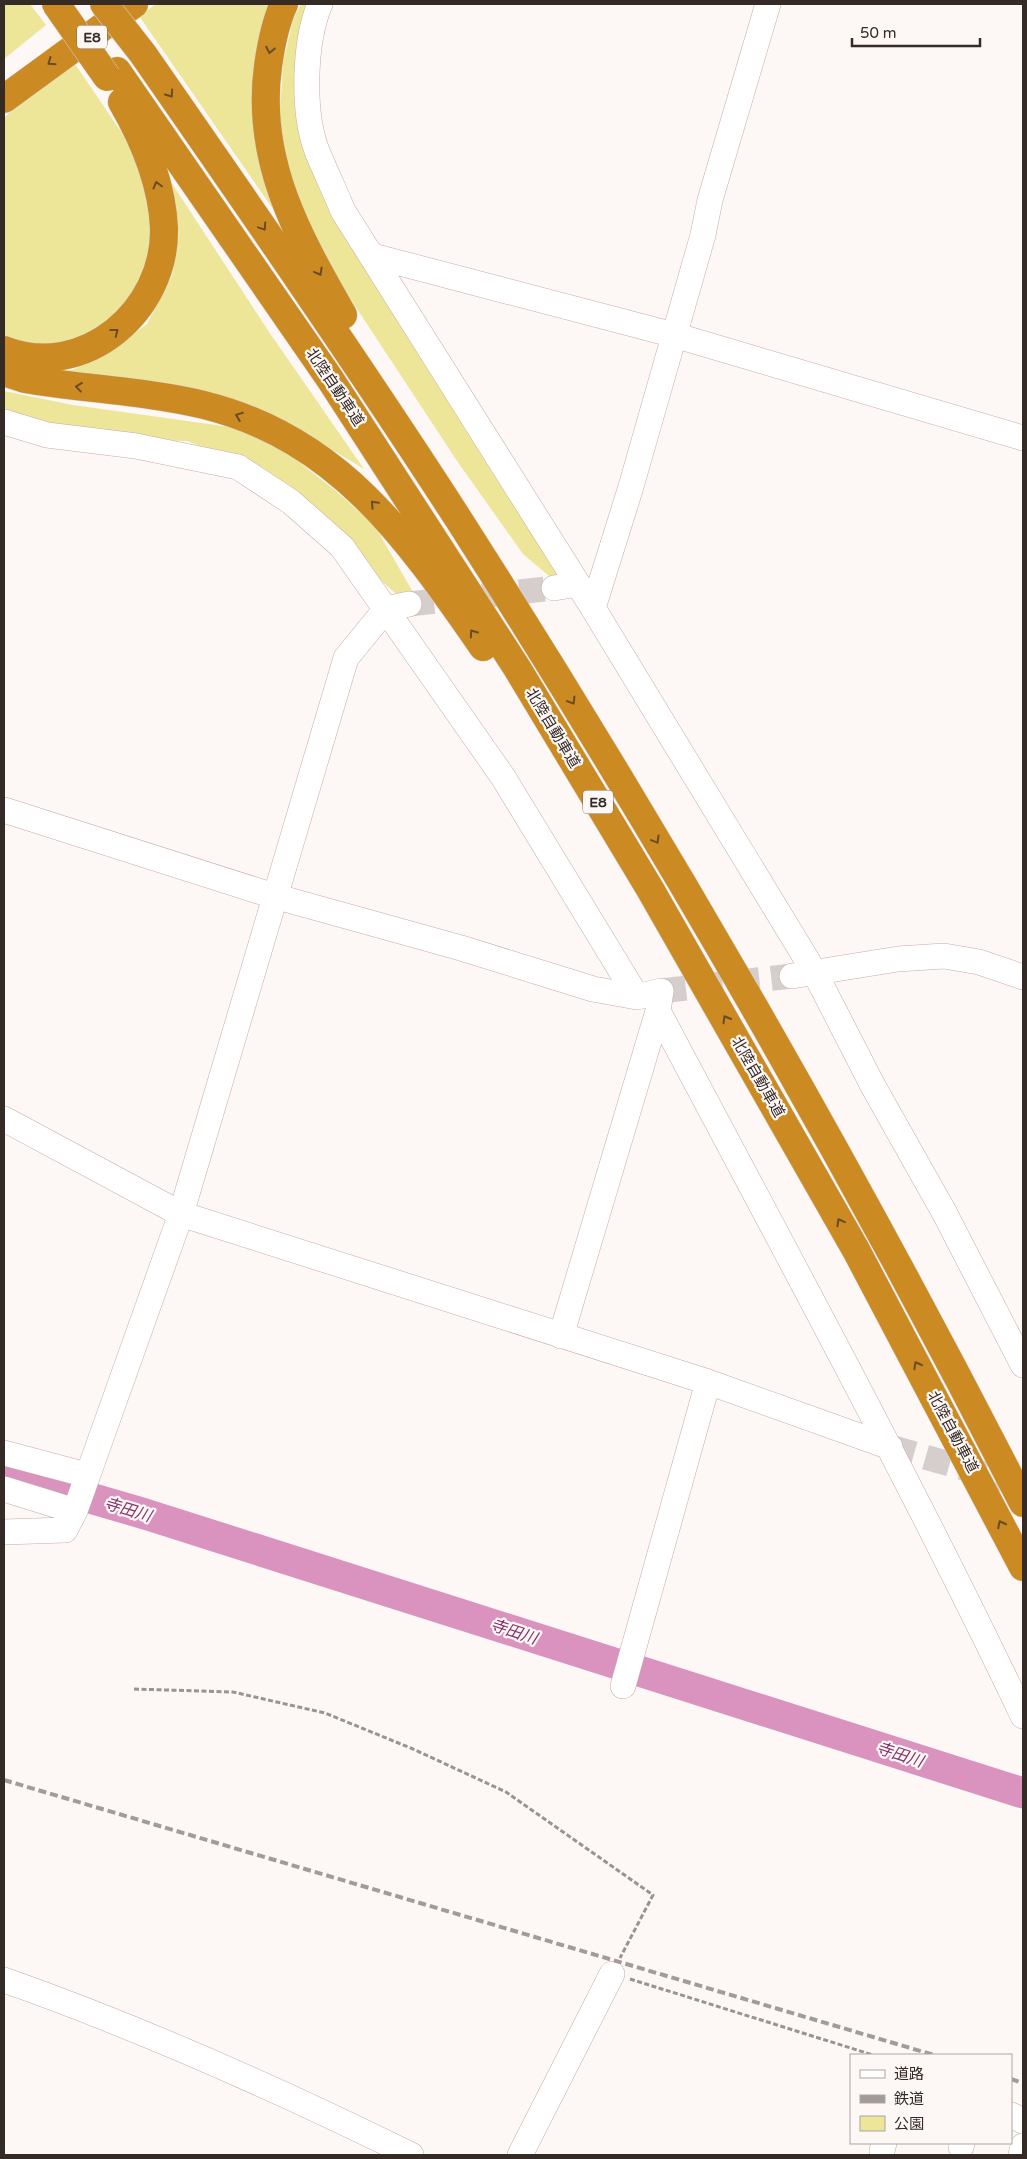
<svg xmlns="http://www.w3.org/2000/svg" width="1027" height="2159" font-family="'Varela Round','Noto Sans JP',sans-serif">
<rect width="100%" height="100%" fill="#fdf7f5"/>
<path fill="#ede698" d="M 4,4 L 30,4 L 46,25 L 4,59 Z
M 156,4 L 274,4 L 260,161 L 273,209 L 139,16 Z
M 301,4 L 323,4 L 300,118 L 566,573 L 555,581 L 523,554 L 457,461 L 344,289 L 301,209 L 287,168 L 280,113 L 283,63 L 293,20 Z
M 73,61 L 132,148 L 151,199 L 155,253 L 116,321 L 52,349 L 4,338 L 4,118 L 33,91 Z
M 171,182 L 269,332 L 364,469 L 301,431 L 35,373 L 72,370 L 105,355 L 147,324 L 172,276 L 179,235 Z
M 4,391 L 73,405 L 230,427 L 265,440 L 299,462 L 337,492 L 375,526 L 414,594 L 400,597 L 245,464 L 187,441 L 122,440 L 4,420 Z"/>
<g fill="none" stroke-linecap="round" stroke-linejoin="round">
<path stroke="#d993be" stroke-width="31" d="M 4,1473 L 145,1514 L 1023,1793"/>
<path stroke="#d5cecc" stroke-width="25" stroke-dasharray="25 12" stroke-linecap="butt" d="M 409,604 L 554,588
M 661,991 L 792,976
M 890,1447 L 1023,1485"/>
<g stroke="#c7ada3" stroke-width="26">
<path id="minor" d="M 320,4 C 304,42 302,112 317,151 C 325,171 335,191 343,211 L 593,608 L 815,973 L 873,1086 L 944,1212 L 1023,1365
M 373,256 L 674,335 L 1023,438
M 4,422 L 47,435 L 136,446 L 238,467 L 291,502 L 342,547 L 503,777 L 637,997
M 554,588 L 578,584
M 593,608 L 630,490 L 703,235 L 710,200 L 768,4
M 4,810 L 274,896 L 461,948 L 593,989 L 637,997 L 661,991 L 658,1011 L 561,1336
M 792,976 L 898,959 L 944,956 L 979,962 L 1023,977
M 658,1011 C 782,1245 909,1477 1023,1716
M 4,1119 L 181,1214 L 708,1382 L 890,1447
M 4,1453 L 87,1475
M 4,1489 L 75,1511
M 4,1532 L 65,1530 L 75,1511 L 181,1214 L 346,658 L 386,609 L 409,604
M 623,1686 L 708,1382
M 4,1980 C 143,2029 279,2090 411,2155
M 1011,2115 L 1023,2121
M 961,2147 L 962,2143
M 882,2151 L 884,2143
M 520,2155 L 612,1974
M 1021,2155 L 1023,2146"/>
</g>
<g stroke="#d6d4d4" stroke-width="29">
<path id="highway" d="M 284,4 C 275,23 271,45 268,66 C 255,161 298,236 343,315
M 143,54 C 250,208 357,362 459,520 C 662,838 851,1166 1023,1503
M 117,71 L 330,379 L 517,668 L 650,889 L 856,1250 L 1023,1567
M 4,99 L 134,4
M 4,350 C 84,381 166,311 164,228 C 162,184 144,140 122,102
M 4,372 L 25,379 C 84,389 146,391 204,405 C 340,439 408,539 483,647"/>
</g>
<path stroke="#9b9390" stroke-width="3" stroke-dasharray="5 2.5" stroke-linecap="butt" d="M 134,1689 L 233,1692 L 325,1713 L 413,1749 L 506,1792 L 653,1895 L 620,1958
M 630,1979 L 873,2055"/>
<use href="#minor" stroke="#fff" stroke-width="25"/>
<use href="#highway" stroke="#cb8a22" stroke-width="28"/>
<path stroke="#a29b98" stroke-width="4" stroke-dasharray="8 4" stroke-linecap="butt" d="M 4,1780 L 934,2055
M 1011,2079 L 1023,2083"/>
<g stroke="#d6d4d4" stroke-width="29" stroke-linecap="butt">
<path id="highway-bridge" d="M 56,4 L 107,77
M 104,4 L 143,54"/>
</g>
<use href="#highway-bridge" stroke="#cb8a22" stroke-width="28"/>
</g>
<defs><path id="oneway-chevron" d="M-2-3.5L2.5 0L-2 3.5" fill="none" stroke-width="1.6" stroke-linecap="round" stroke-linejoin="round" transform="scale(1.25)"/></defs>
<g stroke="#694c25">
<use href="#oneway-chevron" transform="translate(270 50) rotate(101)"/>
<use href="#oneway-chevron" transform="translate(51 62) rotate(145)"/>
<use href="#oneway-chevron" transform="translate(170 94) rotate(55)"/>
<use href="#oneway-chevron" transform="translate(157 185) rotate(-105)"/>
<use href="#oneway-chevron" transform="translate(263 227) rotate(56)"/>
<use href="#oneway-chevron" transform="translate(319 272) rotate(61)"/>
<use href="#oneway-chevron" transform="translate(115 332) rotate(-38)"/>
<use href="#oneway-chevron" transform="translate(79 387) rotate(-173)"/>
<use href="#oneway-chevron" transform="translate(239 416) rotate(-159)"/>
<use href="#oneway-chevron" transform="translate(374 504) rotate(-134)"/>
<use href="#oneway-chevron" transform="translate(473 633) rotate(-125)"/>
<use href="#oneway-chevron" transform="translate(572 701) rotate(59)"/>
<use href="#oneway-chevron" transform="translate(656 840) rotate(59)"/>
<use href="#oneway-chevron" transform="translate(726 1019) rotate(-120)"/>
<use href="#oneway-chevron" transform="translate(840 1222) rotate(-119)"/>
<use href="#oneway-chevron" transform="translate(917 1365) rotate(-118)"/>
<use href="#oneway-chevron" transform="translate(1001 1524) rotate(-117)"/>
</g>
<g text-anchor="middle" stroke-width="4.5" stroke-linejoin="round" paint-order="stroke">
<g fill="#fdf7f5" stroke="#706864" stroke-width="1">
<rect x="77" y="25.5" width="30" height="23" rx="4"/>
<rect x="583" y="790.5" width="30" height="23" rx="4"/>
</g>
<g font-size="14" font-weight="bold" fill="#342a26">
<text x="92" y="42">E8</text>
<text x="598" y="807">E8</text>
</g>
<g font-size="15" fill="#342a26" stroke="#fdf7f5">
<text transform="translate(335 387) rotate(56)" y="5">北陸自動車道</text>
<text transform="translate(553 728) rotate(59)" y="5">北陸自動車道</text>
<text transform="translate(758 1077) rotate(60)" y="5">北陸自動車道</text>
<text transform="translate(953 1432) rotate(62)" y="5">北陸自動車道</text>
</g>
<g font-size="16" font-style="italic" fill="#85336a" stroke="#fdf7f5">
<text transform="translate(128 1509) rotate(17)" y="6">寺田川</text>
<text transform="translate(514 1631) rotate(18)" y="6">寺田川</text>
<text transform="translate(900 1754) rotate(18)" y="6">寺田川</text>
</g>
</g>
<rect width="1027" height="2159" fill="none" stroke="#342a26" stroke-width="10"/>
<rect x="850" y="2054" width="162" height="90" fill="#fdf7f5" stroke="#ada5a2"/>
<rect x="860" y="2070" width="25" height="8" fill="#ffffff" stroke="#ada5a2"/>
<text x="894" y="2079" font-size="15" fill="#342a26">道路</text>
<rect x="860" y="2095" width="25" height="8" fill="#a29b98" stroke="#ada5a2"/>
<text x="894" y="2104" font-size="15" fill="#342a26">鉄道</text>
<rect x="860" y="2116" width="25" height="15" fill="#ede698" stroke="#ada5a2"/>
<text x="894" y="2129" font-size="15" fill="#342a26">公園</text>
<path d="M852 38v8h128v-8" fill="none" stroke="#342a26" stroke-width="2.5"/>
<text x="860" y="38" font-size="15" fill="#342a26" stroke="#fdf7f5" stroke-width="4" paint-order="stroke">50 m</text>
</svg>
